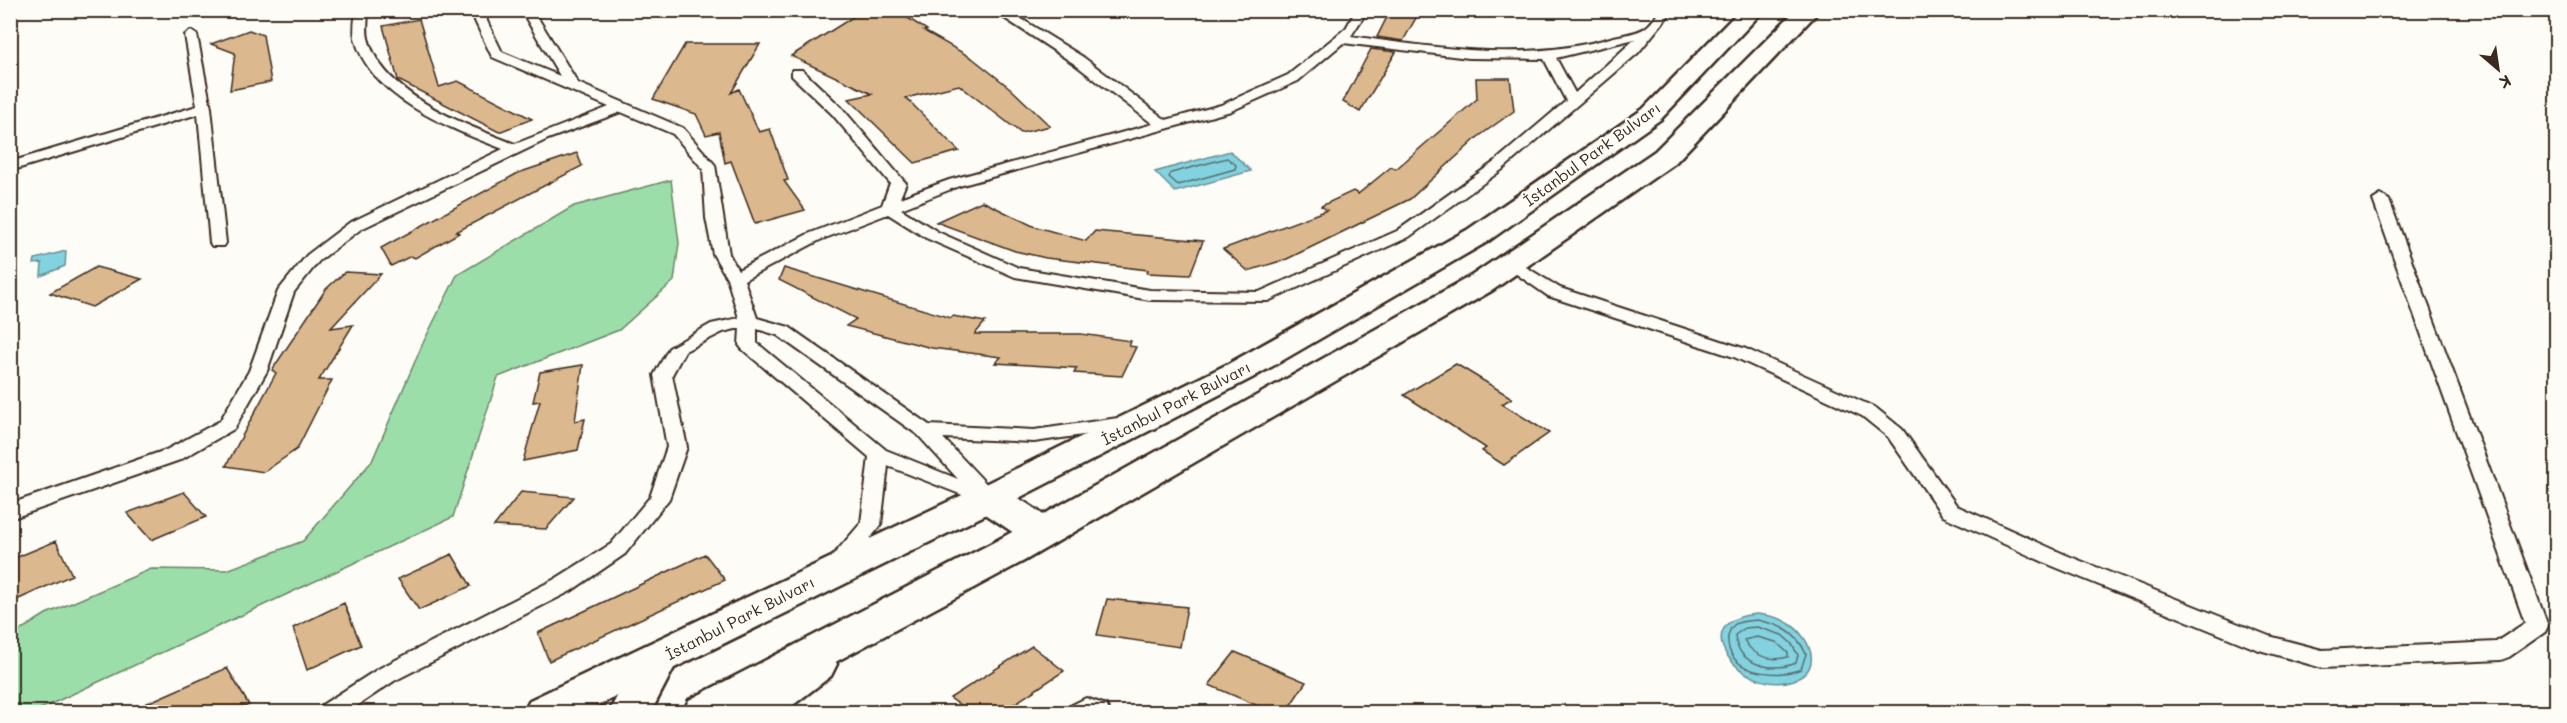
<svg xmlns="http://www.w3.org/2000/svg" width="2567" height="723" font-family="Mali,sans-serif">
<rect width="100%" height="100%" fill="#fdfcf7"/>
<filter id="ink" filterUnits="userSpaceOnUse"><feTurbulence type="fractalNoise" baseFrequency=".0167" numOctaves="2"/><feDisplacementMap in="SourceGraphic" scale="12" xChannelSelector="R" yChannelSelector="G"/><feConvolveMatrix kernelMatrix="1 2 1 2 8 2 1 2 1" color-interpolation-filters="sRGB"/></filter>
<g filter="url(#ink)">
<path fill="#9bdea9" stroke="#6b8464" stroke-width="1.5" d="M 671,180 L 679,243 L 674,281 L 619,330 L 498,377 L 453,517 L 34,712 L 11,712 L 11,636 L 46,614 L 151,569 L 227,570 L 303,541 L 372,461 L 423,343 L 457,275 L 574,206 Z"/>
<path fill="#83d2e0" stroke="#668f92" stroke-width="1.5" d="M 1230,151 L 1251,171 L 1175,192 L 1155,172 Z
M 66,251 L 65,266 L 41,276 L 42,263 L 34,264 L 35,259 Z
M 1757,614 C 1768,615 1779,617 1788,623 C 1809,635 1825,669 1794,680 C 1742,698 1681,620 1757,614 Z"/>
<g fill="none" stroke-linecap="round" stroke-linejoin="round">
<path stroke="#586d6c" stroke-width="1.5" d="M 1227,158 L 1236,165 L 1235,169 L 1178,185 L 1169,177 L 1171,173 Z
M 1757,620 C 1779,624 1797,632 1806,654 L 1801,669 C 1776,679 1725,674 1728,637 C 1729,632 1730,628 1734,625 C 1739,621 1750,621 1757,620 Z
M 1757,627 L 1782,635 L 1791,643 L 1798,655 L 1796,663 C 1772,673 1737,665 1735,635 L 1745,628 Z
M 1757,637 L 1776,642 L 1788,653 L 1788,657 C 1770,662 1753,656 1744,640 Z"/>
</g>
<path fill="#dbb88d" stroke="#3b2a1e" stroke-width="1.5" d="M 864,10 L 895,10 L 927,30 L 924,31 L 972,58 L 1010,88 L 1050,126 L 1021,133 L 959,85 L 906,98 L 959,151 L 915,163 L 849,99 L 872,94 L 791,56 Z
M 1389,13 L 1417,16 L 1403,41 L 1377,37 Z
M 419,19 L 439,87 L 458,81 L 532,119 L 499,132 L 398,80 L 383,26 Z
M 249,30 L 263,35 L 271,82 L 230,90 L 235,53 L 211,44 Z
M 685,44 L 760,44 L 731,93 L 739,89 L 759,132 L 770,129 L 788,180 L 784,181 L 805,210 L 755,224 L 731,161 L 725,163 L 719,132 L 706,135 L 696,114 L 653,99 Z
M 1371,49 L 1396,52 L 1360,112 L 1343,102 Z
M 1476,78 L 1510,78 L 1514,111 L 1478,137 L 1410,199 L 1287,259 L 1248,271 L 1223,249 L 1327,210 L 1321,206 L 1353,191 L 1358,194 L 1391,167 L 1396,169 L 1477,99 Z
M 577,153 L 582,166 L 456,232 L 459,233 L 415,258 L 411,256 L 391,266 L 381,248 L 518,173 Z
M 982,201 L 1033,226 L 1086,241 L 1095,231 L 1203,241 L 1190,275 L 1147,273 L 1148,270 L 1046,258 L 1015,251 L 936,222 Z
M 96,267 L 142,279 L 92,307 L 50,293 Z
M 784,268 L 951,318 L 953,316 L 985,322 L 975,334 L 1081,334 L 1131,341 L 1129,346 L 1136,347 L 1122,376 L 1074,373 L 1077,368 L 995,363 L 1001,357 L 932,348 L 846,326 L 856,319 L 779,280 Z
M 345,272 L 381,274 L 331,328 L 353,325 L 319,380 L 332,380 L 297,449 L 264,472 L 226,466 L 276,373 L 272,370 L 326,289 Z
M 1456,364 L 1512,398 L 1502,404 L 1549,433 L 1504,465 L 1482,451 L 1486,448 L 1404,395 Z
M 583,365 L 575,421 L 585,419 L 578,450 L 523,461 L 540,401 L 533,402 L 540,372 Z
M 184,492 L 206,517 L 151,540 L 127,513 Z
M 521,492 L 574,497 L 546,529 L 494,526 Z
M 56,541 L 72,575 L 10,603 L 10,560 Z
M 452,554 L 471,586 L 419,610 L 398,579 Z
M 705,554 L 725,580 L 549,661 L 538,633 Z
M 1107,599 L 1187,607 L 1180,647 L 1097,635 Z
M 344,603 L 361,645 L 307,670 L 293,628 Z
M 1032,646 L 1064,671 L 1002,712 L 970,712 L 950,698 Z
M 1235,652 L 1306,682 L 1286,712 L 1272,712 L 1209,685 Z
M 227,668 L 249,705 L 232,712 L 127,712 Z"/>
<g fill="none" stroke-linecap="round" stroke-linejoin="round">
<g stroke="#3b2a1e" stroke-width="4">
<path id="lane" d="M 356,10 L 368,10 C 368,19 366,30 368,38 C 382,95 466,125 515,144 L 609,107 L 492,57 L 475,21 L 474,10 L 486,10 L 487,21 L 502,52 L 560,76 L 521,10 L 533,10 L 578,83 L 683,128 L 715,165 L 729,254 L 738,270 L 808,234 L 882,205 L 890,183 L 832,114 L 792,76 L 792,70 L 802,70 L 842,108 L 903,180 L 906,183 L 900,198 L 949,180 L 1153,124 L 1073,63 L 992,10 L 1007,10 L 1083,57 L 1166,120 L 1221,105 L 1288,75 L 1346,28 L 1356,10 L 1368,10 L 1351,36 C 1438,48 1528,63 1614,37 C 1623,35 1638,33 1645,28 C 1651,24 1656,16 1660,10 L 1673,10 L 1638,53 L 1503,169 L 1409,237 L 1268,301 L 1150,300 L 1015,277 L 926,238 L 888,214 L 820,240 L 744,280 L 757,318 L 789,327 L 929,425 L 1034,430 L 1125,417 L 1132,419 L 1135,423 L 1132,427 L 1125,429 L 1034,442 L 943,438 L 995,493 L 998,498 L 995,503 L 988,505 L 888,466 L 881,525 L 843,572 L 835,574 L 827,572 L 824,566 L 861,523 L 869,457 L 742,349 L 739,345 L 740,328 L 723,332 L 685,351 L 672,375 L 687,447 L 669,499 L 625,554 L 571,591 L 394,681 L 348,712 L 318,712 L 322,705 L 378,669 L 555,579 L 611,544 L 650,497 L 667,447 L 654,375 L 669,348 L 711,324 L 739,318 L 727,278 L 713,254 L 706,218 L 703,169 L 673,134 L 621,112 L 548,139 L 361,229 L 319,261 L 294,292 L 267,371 L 234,429 L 180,460 L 10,519 L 10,504 L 166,450 L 220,421 L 249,371 L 278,291 L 307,255 L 349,223 L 503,149 C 452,129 369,98 355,38 C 353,30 355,19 356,10 ZM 1635,39 L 1575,93 L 1556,58 ZM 1343,43 L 1469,58 L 1544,59 L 1566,101 L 1493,163 L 1397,231 L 1259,292 L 1150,290 L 1019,268 L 938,232 L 901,209 L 959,186 L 1231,111 L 1298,81 ZM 757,329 L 777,335 L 918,435 L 958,479 L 886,450 L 757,343 Z
M 191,31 L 197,35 L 211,108 L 226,243 L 224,246 L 212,246 L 210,243 L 198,114 L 10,171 L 10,162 L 197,106 L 185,35 Z
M 2381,195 L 2389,200 L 2548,626 L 2545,632 L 2509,657 L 2501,660 L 2322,668 L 2256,649 L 2050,565 L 1943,516 L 1888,437 L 1862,416 L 1734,357 L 1548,296 L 1502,264 L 1510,259 L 1516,261 L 1560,288 L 1746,349 L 1876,408 L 1902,429 L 1957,506 L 2066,555 L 2269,636 L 2322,650 L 2496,642 L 2525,623 L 2373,200 Z
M 1086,698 L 1106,705 L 1110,712 L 1068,712 L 1072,705 Z"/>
</g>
<g stroke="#3b2a1e" stroke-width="5">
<path id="street" d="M 657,644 L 672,648 L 678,660 L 651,712 L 609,712 L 642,648 Z"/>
</g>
<g stroke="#3b2a1e" stroke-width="5">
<path id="secondary" d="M 988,485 C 1009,491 1050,515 1061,533 L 1055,543 L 1042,547 L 1029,543 L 975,507 L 969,498 L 975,489 Z
M 816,648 L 831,652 L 837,664 L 831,676 L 784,712 L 733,712 C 741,690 793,655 816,648 Z"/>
</g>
<g stroke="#3b2a1e" stroke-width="5">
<path id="highway" d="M 1740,10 L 1764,10 L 1661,119 L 1487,242 L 1252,378 L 1001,507 L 585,712 L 524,712 L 530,700 L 975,489 L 1228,364 L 1467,230 L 1643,109 Z
M 1796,10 L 1820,10 L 1675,163 L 1493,290 L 1024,561 L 742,712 L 683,712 L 689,700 L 996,541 L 1471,276 L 1655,151 Z"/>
</g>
<use href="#lane" fill="#fdfcf7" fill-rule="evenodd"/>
<use href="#street" fill="#fdfcf7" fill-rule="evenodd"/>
<use href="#secondary" fill="#fdfcf7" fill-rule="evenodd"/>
<use href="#highway" fill="#fdfcf7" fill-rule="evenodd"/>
</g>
</g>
<g text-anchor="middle" stroke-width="4.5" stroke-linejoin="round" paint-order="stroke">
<g font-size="16" fill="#3b2a1e" stroke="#fdfcf7">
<text transform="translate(1592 154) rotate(-36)" y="6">İstanbul Park Bulvarı</text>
<text transform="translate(1176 403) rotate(-27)" y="6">İstanbul Park Bulvarı</text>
<text transform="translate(740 618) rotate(-27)" y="6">İstanbul Park Bulvarı</text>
</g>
</g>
<rect width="2567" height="723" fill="none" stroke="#fdfcf7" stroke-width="36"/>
<rect x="18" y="18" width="2531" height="687" fill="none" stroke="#3b2a1e" stroke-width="2" filter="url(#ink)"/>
<g transform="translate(2498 69) rotate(151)" stroke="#fdfcf7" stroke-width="4.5" paint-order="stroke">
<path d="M0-4.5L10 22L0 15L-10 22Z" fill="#3b2a1e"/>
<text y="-9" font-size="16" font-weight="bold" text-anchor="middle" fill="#3b2a1e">K</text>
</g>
</svg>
